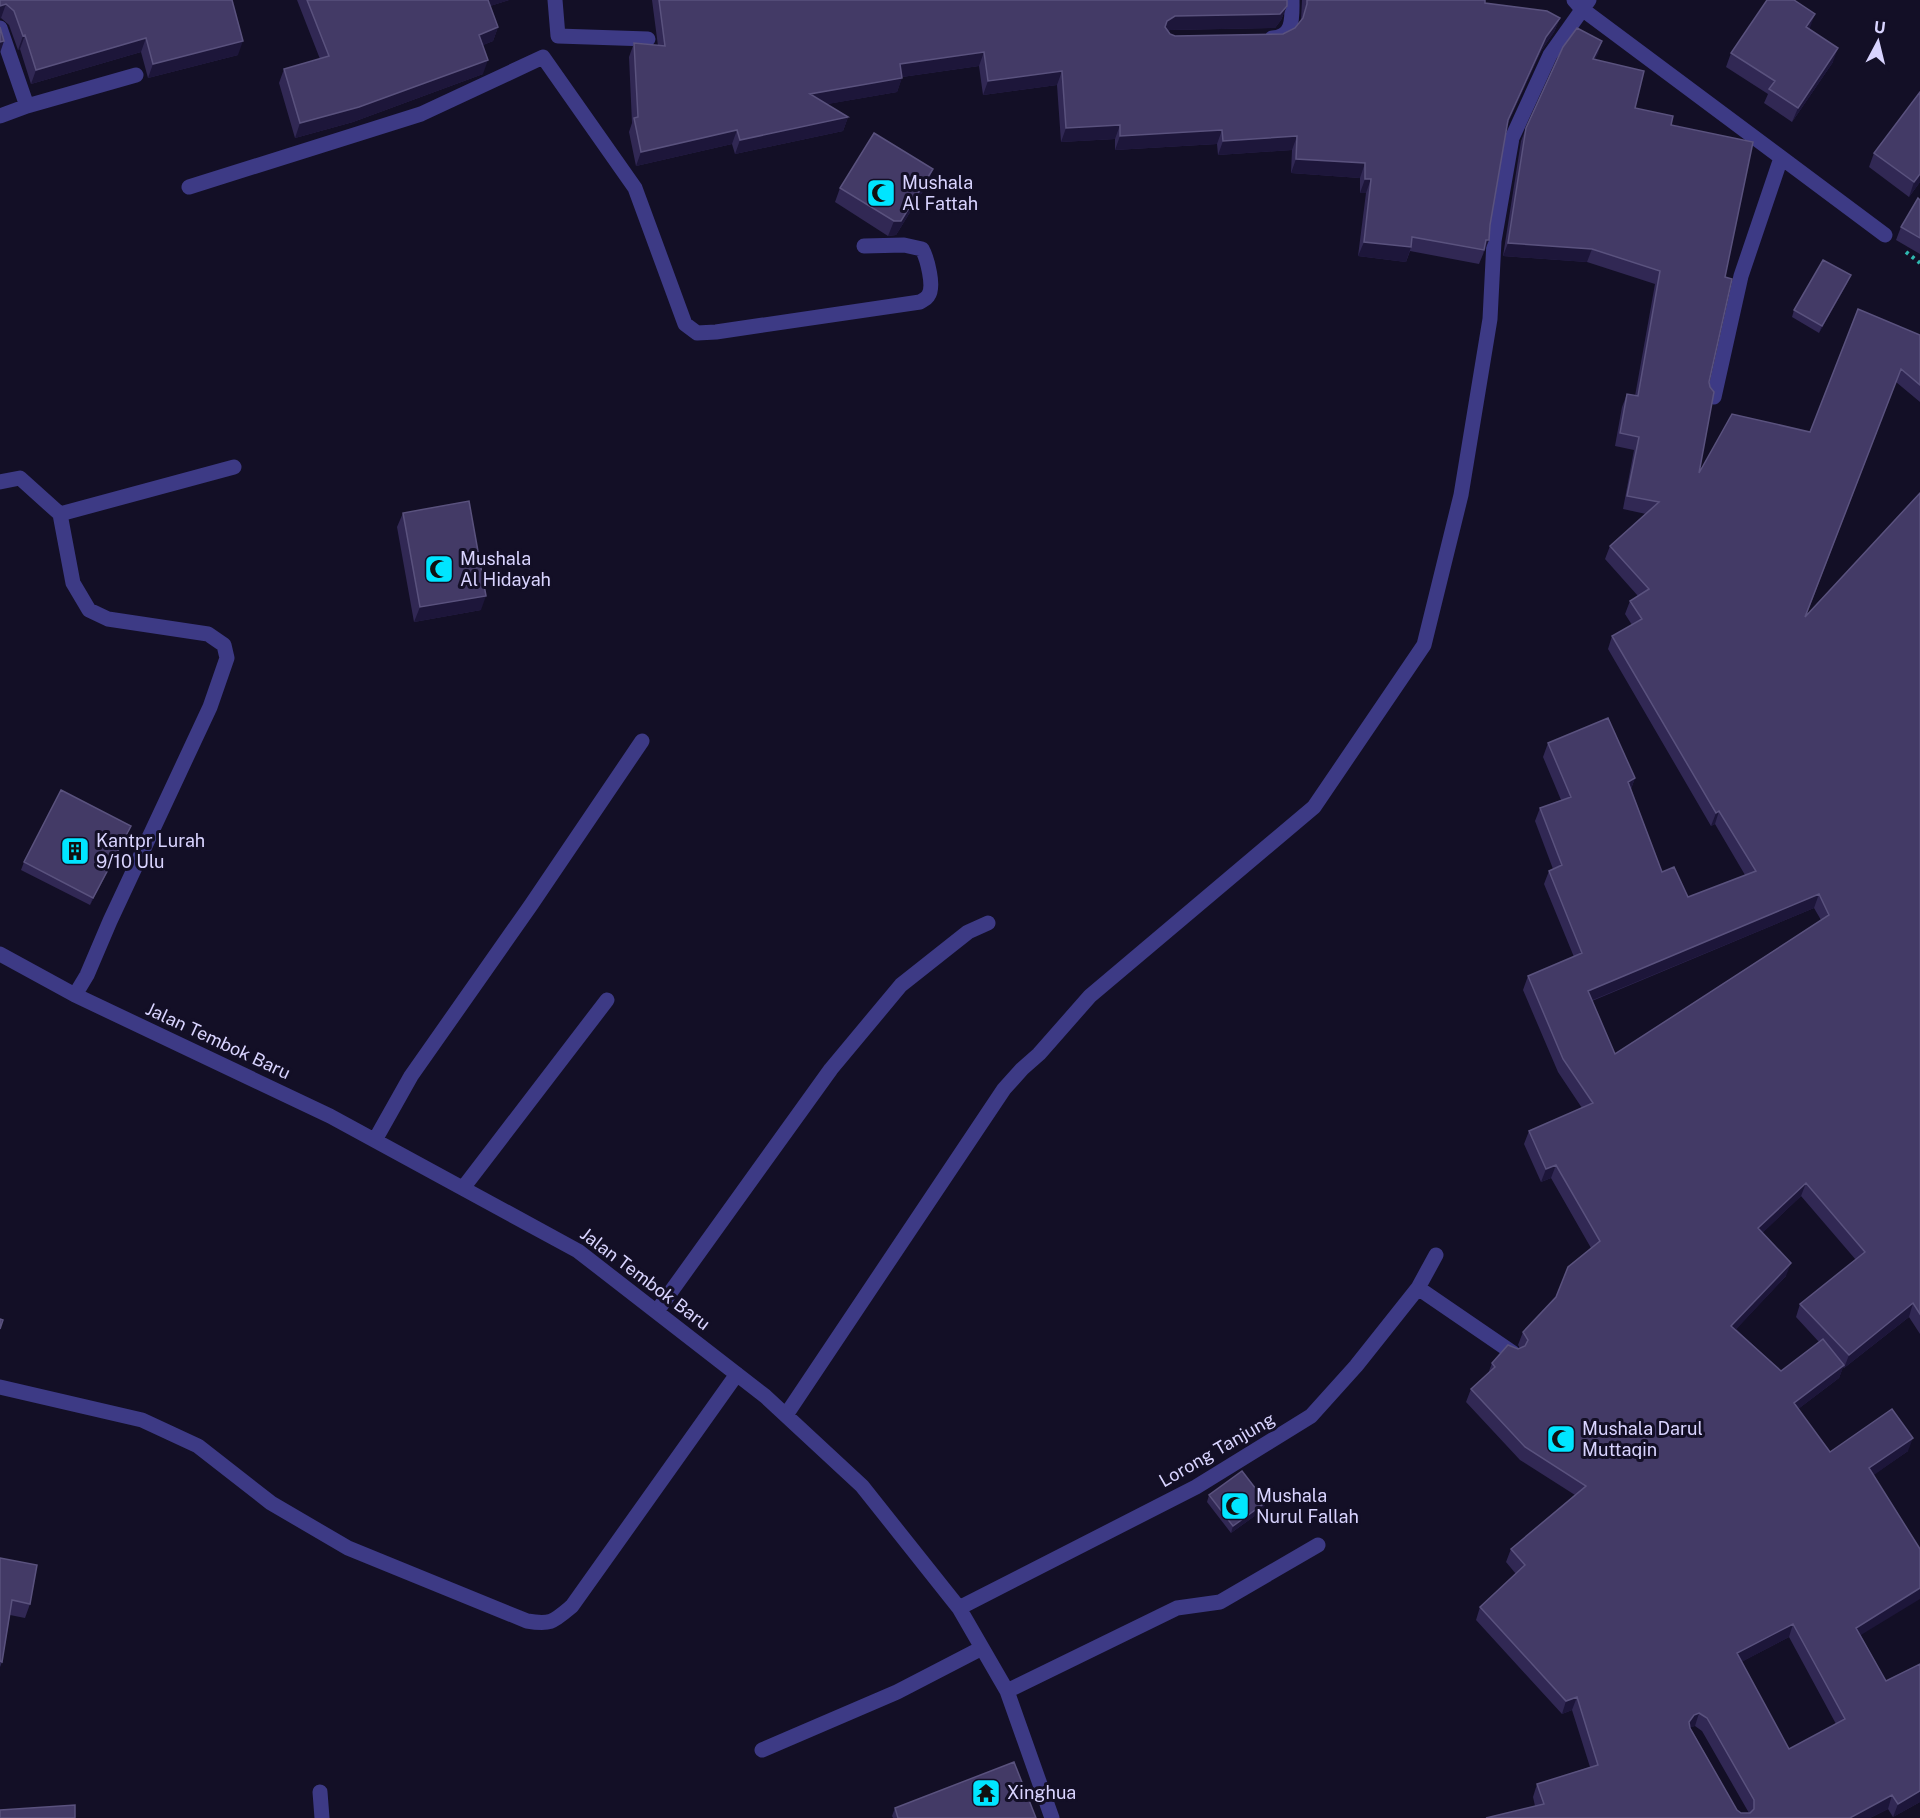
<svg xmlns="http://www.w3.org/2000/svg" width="1920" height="1818" font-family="'Public Sans',sans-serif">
<rect width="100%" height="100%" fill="#130f26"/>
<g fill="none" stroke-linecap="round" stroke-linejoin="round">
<path stroke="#2fb8b0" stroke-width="4" stroke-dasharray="3 4.5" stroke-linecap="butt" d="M 1906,252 L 1920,263"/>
<path stroke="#3d3a85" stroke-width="15" d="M 555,0 L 558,36 L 648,39
M 1574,0 L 1582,9 L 1885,235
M 0,28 L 27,106 L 136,75
M 1272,38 C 1294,38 1292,17 1292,0
M 0,116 L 27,106
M 189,187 L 421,114 L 543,57 L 635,188 L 685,324 L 697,333 L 716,332 L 920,302 C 923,300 926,299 928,296 C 935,287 927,258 922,249 L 904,245 L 864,246
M 1714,397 L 1741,276 L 1781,158
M 0,482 L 20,478 L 60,514 L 73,583 L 89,610 L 108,619 L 208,634 L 224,645 L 227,658 L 210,707 L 110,921 L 87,975 L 75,995
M 60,514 L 234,467
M 0,954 L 75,995 L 330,1116 L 578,1251 L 765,1396 L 862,1486 L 959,1608 L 1007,1691 L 1052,1818
M 375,1140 L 411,1076 L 531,905 L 642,741
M 463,1188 L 607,1000
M 1418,1288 L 1513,1353
M 657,1311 L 831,1069 L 901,985 L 968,932 L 988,923
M 0,1387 L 142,1420 L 198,1446 L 271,1503 L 348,1548 L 527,1621 C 551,1625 553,1622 572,1606 L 737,1374
M 786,1415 L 1004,1089 L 1022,1069 L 1039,1054 L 1090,996 L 1314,807 L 1424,645 L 1461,495 L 1490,319 L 1494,241 L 1512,138 L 1550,55 L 1589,0
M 959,1608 L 1196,1487 L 1311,1416 L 1356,1366 L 1418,1288 L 1436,1255
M 1007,1691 L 1177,1608 L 1220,1602 L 1318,1545
M 762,1750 L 897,1692 L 982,1648
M 320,1792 L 322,1818"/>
</g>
<path fill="#312854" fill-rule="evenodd" d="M 0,0 L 238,55 L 148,78 L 141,52 L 31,84 L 20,49 L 18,50 L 9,25 L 1,18 Z
M 297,0 L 509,0 L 490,6 L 498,27 L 493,41 L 483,45 L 483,74 L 353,122 L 295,138 L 279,83 L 284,69 L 320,59 Z
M 652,0 L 1287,0 L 1287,6 L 1281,20 L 1275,28 L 1170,30 L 1168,31 L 1170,34 L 1175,36 L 1283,34 L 1295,28 L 1301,21 L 1302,0 L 1485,0 L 1485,3 L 1560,18 L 1554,32 L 1541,51 L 1507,125 L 1490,225 L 1489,240 L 1479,264 L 1410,251 L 1406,262 L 1358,256 L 1366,193 L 1360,193 L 1360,178 L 1291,173 L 1292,150 L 1218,155 L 1217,144 L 1115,150 L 1115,139 L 1061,142 L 1057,85 L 983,95 L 979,66 L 902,77 L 897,92 L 827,104 L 848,117 L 843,131 L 735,154 L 732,144 L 636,166 L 629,132 L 632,123 L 629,57 L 634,43 L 658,46 Z
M 1809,28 L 1833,62 L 1792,122 L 1764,103 L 1768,94 L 1726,67 L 1731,53 Z
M 1602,41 L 1595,59 L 1635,108 L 1671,125 L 1725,277 L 1709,382 L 1699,473 L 1810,432 L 1920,335 L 1920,402 L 1896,382 L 1806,616 L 1920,493 L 1920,1334 L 1909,1317 L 1844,1368 L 1843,1367 L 1839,1378 L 1798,1409 L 1830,1452 L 1908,1451 L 1873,1475 L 1861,1636 L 1886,1681 L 1920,1664 L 1920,1802 L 1893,1817 L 1888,1809 L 1870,1818 L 1486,1818 L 1535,1806 L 1533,1797 L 1537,1784 L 1590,1767 L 1572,1710 L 1562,1714 L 1476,1620 L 1480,1607 L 1516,1574 L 1506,1562 L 1511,1549 L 1575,1495 L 1520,1460 L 1466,1402 L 1471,1389 L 1488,1374 L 1492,1363 L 1520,1348 L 1518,1345 L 1523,1332 L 1556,1297 L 1591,1248 L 1551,1178 L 1541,1182 L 1524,1144 L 1529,1131 L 1582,1108 L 1558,1072 L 1523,990 L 1528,976 L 1574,957 L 1544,884 L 1549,871 L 1553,869 L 1535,821 L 1540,808 L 1561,800 L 1543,757 L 1548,743 L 1635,778 L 1631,789 L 1662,872 L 1688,897 L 1745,875 L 1715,824 L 1711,826 L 1608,649 L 1612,636 L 1632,625 L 1625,614 L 1630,601 L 1638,596 L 1605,559 L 1610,546 L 1646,514 L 1623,509 L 1634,450 L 1615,446 L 1622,407 L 1627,394 L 1635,396 L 1655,284 L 1587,262 L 1503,256 L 1521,141 L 1526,128 ZM 1814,908 L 1821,920 L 1615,1054 L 1592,1001 ZM 1801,1196 L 1856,1260 L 1800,1304 L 1796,1317 L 1819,1342 L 1781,1371 L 1736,1329 L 1786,1276 L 1762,1233 ZM 1789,1637 L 1836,1724 L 1789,1749 L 1741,1662 ZM 1695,1726 L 1702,1731 L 1749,1813 L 1741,1813 L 1737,1810 L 1690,1727 Z
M 1920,92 L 1920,182 L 1909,197 L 1869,167 L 1874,153 Z
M 928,183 L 896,235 L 888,236 L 835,202 L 840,188 Z
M 1920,200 L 1920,254 L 1896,240 L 1901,227 Z
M 1848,282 L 1819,333 L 1792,317 L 1794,310 Z
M 403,513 L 481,610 L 414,622 L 397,527 Z
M 131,826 L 128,833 L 90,905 L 21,870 L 24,862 Z
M 1209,1495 L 1263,1510 L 1231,1533 L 1207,1502 Z
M 0,1558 L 30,1604 L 25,1618 L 10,1615 L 2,1662 L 0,1667 Z
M 895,1808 L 1036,1818 L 893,1818 L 892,1816 Z"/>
<path fill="#1d163a" d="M 484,0 L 509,0 L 481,9 Z
M 6,4 L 1,18 L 0,19 L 0,6 Z
M 1287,6 L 1281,20 L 1275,28 L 1170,30 L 1162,35 L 1167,21 L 1175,16 Z
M 1815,14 L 1810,28 L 1801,41 L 1806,27 Z
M 1560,18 L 1554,32 L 1541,51 L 1503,134 L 1508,120 L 1546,37 Z
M 498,27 L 493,41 L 474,49 L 479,35 Z
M 25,35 L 20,49 L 18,50 L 23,36 Z
M 146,38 L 141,52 L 31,84 L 36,70 Z
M 4,41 L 0,53 L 0,42 Z
M 243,41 L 238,55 L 148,78 L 153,64 Z
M 1602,41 L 1598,54 L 1588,72 L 1593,59 Z
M 1838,48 L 1833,62 L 1792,122 L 1798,108 Z
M 984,52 L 979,66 L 895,78 L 900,64 Z
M 488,60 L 483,74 L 353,122 L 295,138 L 300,123 Z
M 1062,71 L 1057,85 L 983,95 L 988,81 Z
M 902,78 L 897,92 L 805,108 L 810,94 Z
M 848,117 L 843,131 L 735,154 L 740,140 Z
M 1120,125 L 1115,139 L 1061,142 L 1066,128 Z
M 737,130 L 732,144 L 636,166 L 641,152 Z
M 1222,130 L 1217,144 L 1115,150 L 1120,136 Z
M 1297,136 L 1292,150 L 1218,155 L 1223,141 Z
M 1296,159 L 1365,163 L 1360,178 L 1291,173 Z
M 933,169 L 928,183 L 896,235 L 888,236 L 894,221 Z
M 1920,174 L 1920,182 L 1909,197 L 1914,182 Z
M 1365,179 L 1371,179 L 1366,193 L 1360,193 Z
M 1486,240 L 1489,240 L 1483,255 Z
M 1364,242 L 1411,247 L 1406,262 L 1358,256 Z
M 1508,243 L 1592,249 L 1587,262 L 1503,256 Z
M 1851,275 L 1848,282 L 1819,333 L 1822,326 Z
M 486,596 L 481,610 L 414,622 L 420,607 Z
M 1635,778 L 1630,791 L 1628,782 Z
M 1719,811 L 1715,824 L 1711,826 L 1716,813 Z
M 131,826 L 128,833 L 90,905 L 93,898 Z
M 1819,894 L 1814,908 L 1583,1004 L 1588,991 Z
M 1556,1165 L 1551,1178 L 1541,1182 L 1546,1169 Z
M 1806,1183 L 1801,1196 L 1753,1242 L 1758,1228 Z
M 1791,1263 L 1786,1276 L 1727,1339 L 1731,1326 Z
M 1913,1303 L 1909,1317 L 1844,1368 L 1849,1355 Z
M 1844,1365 L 1839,1378 L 1789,1416 L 1794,1403 Z
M 1913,1438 L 1908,1451 L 1864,1482 L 1869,1468 Z
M 1266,1502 L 1263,1510 L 1231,1533 L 1233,1526 Z
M 1920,1588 L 1920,1599 L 1851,1641 L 1856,1628 Z
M 1793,1624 L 1789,1637 L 1732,1667 L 1737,1653 Z
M 1577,1697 L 1572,1710 L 1562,1714 L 1566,1701 Z
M 1699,1713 L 1695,1726 L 1689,1728 L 1689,1722 L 1694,1715 Z
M 1920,1791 L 1920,1802 L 1893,1817 L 1898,1804 Z
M 1892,1795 L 1888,1809 L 1870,1818 L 1850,1818 Z"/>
<path fill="#433a66" stroke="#5a527e" stroke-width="1.5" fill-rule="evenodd" d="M 0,0 L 232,0 L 243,41 L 153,64 L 146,38 L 36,70 L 25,35 L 23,36 L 14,11 L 6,4 L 0,6 Z
M 307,0 L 488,0 L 498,27 L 479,35 L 488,60 L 359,107 L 300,123 L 284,69 L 329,56 Z
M 659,0 L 1287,0 L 1287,6 L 1280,14 L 1175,16 L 1167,21 L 1165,27 L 1170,34 L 1175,36 L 1283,34 L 1295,28 L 1303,18 L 1307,4 L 1307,0 L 1485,0 L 1485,3 L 1547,11 L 1560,18 L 1546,37 L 1508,120 L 1490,225 L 1489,240 L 1486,240 L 1484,250 L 1412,237 L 1411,247 L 1364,242 L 1371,179 L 1365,179 L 1365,163 L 1296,159 L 1297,136 L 1223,141 L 1222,130 L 1120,136 L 1120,125 L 1066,128 L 1062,71 L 988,81 L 984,52 L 900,64 L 902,78 L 810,94 L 848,117 L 740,140 L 737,130 L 641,152 L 634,118 L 638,117 L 634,43 L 665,46 Z
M 1767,0 L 1794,0 L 1815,14 L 1806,27 L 1838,48 L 1798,108 L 1769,89 L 1775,81 L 1731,53 Z
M 0,27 L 4,41 L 0,42 Z
M 1577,28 L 1602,41 L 1593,59 L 1644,71 L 1635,108 L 1673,116 L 1671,125 L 1753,142 L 1725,277 L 1732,279 L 1709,382 L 1710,387 L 1714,392 L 1699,473 L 1732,414 L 1810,432 L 1858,309 L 1920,335 L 1920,385 L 1901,369 L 1805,617 L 1920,493 L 1920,1314 L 1913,1303 L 1849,1355 L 1800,1304 L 1865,1252 L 1806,1183 L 1758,1228 L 1791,1263 L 1731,1326 L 1781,1371 L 1823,1339 L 1844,1365 L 1794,1403 L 1830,1452 L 1892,1409 L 1913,1438 L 1869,1468 L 1920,1549 L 1920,1588 L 1856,1628 L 1886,1681 L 1920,1664 L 1920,1791 L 1898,1804 L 1892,1795 L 1850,1818 L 1486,1818 L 1544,1804 L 1537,1784 L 1598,1765 L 1577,1697 L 1566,1701 L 1480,1607 L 1525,1565 L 1511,1549 L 1586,1486 L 1525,1447 L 1471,1389 L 1495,1367 L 1492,1363 L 1508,1345 L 1518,1349 L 1525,1346 L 1528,1340 L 1523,1332 L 1556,1297 L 1568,1267 L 1600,1241 L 1556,1165 L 1546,1169 L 1529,1131 L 1593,1103 L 1563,1059 L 1528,976 L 1582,953 L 1549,871 L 1562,865 L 1540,808 L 1571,797 L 1548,743 L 1608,718 L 1635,778 L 1628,782 L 1662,872 L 1674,867 L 1688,897 L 1756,871 L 1719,811 L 1716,813 L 1612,636 L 1642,619 L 1630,601 L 1649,589 L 1610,546 L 1659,502 L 1627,496 L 1639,437 L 1620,433 L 1627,394 L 1638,396 L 1660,271 L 1592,249 L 1508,243 L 1526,128 L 1563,47 ZM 1819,894 L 1829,915 L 1615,1054 L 1588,991 ZM 1793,1624 L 1845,1719 L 1789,1749 L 1737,1653 ZM 1699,1713 L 1707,1718 L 1754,1800 L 1754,1809 L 1750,1813 L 1741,1813 L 1737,1810 L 1690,1728 L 1689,1722 L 1694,1715 Z
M 1920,92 L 1920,174 L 1914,182 L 1874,153 Z
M 874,133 L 933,169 L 901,221 L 894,221 L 840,188 Z
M 1918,198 L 1920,200 L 1920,238 L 1901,227 Z
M 1823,260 L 1851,275 L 1822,326 L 1794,310 Z
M 469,501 L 486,596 L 420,607 L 403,513 Z
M 61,790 L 131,826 L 93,898 L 24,862 Z
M 0,1319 L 3,1320 L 0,1329 Z
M 1242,1471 L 1266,1502 L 1233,1526 L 1209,1495 Z
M 0,1558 L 37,1565 L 30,1604 L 12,1600 L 2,1662 L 0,1661 Z
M 1014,1762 L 1036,1818 L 898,1818 L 895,1808 Z
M 75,1805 L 75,1818 L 0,1818 L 0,1810 Z"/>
<defs>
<g id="mosque-square" transform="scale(1.5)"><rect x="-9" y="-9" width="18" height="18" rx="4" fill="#00e5ff" stroke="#130f26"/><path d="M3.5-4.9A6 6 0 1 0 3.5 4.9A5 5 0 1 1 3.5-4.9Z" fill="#111"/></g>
<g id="building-square" transform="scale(1.5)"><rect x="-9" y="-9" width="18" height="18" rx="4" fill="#00e5ff" stroke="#130f26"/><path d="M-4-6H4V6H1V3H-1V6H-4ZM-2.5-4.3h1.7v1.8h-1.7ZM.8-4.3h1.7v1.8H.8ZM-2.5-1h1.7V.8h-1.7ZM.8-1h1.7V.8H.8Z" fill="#111"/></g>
<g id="temple-square" transform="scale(1.5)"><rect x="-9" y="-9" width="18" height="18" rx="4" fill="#00e5ff" stroke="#130f26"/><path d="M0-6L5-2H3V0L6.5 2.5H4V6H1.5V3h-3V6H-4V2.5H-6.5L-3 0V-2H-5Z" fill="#111"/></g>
</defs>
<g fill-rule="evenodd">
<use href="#mosque-square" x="881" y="193"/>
<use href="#mosque-square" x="439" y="569"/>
<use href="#building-square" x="75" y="851"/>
<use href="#mosque-square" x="1561" y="1439"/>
<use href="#mosque-square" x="1235" y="1506"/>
<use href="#temple-square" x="986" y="1793"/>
</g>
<g text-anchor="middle" stroke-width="6" stroke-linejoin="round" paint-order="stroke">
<g font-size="18" fill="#d9d4ff" stroke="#130f26" text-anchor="start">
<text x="902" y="189">Mushala<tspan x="902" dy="21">Al Fattah</tspan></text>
<text x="460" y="565">Mushala<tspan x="460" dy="21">Al Hidayah</tspan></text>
<text x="96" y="847">Kantpr Lurah<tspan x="96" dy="21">9/10 Ulu</tspan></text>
<text x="1582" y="1435">Mushala Darul<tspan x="1582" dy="21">Muttaqin</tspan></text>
<text x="1256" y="1502">Mushala<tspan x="1256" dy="21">Nurul Fallah</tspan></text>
<text x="1007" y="1799">Xinghua</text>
</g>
<g font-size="18" fill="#d9d4ff" stroke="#130f26">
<text transform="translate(218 1041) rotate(25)" y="6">Jalan Tembok Baru</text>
<text transform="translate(645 1279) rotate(37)" y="6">Jalan Tembok Baru</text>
<text transform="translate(1217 1450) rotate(-30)" y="6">Lorong Tanjung</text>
</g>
</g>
<g transform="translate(1878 42) rotate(7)" stroke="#130f26" stroke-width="4.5" paint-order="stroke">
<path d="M0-4.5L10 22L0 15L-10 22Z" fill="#d9d4ff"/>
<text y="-9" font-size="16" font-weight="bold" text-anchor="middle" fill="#d9d4ff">U</text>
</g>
</svg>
